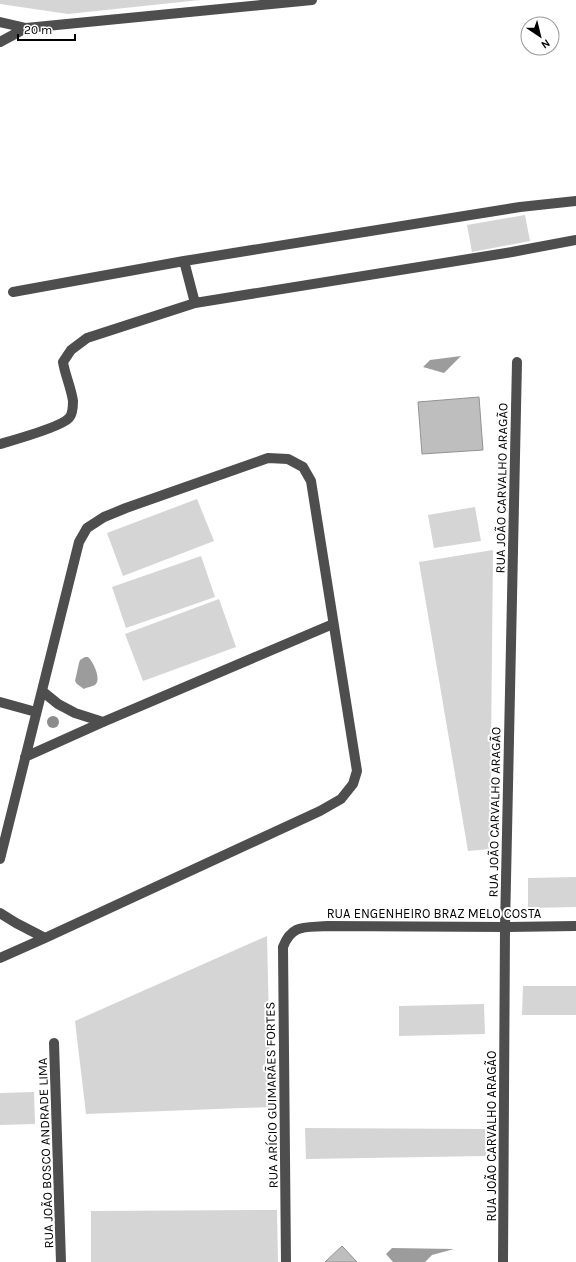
<svg xmlns="http://www.w3.org/2000/svg" width="576" height="1262" font-family="Karla,sans-serif">
<rect width="100%" height="100%" fill="#fff"/>
<path fill="#d5d5d5" d="M 0,0 L 200,0 L 68,14 L 0,4 Z
M 525,215 L 530,241 L 472,252 L 467,225 Z
M 197,499 L 214,541 L 123,576 L 107,533 Z
M 475,507 L 481,541 L 434,548 L 428,515 Z
M 493,550 L 490,849 L 468,851 L 419,562 Z
M 201,556 L 215,597 L 126,628 L 112,587 Z
M 219,599 L 236,647 L 143,681 L 125,634 Z
M 576,877 L 576,907 L 528,908 L 528,878 Z
M 267,936 L 271,1107 L 86,1114 L 75,1021 Z
M 523,986 L 576,986 L 576,1015 L 522,1015 Z
M 484,1004 L 485,1034 L 399,1036 L 399,1006 Z
M 34,1092 L 35,1124 L 0,1125 L 0,1093 Z
M 305,1128 L 485,1129 L 486,1156 L 306,1159 Z
M 277,1210 L 278,1262 L 91,1262 L 91,1211 Z"/>
<path fill="#9c9c9c" d="M 461,356 L 444,373 L 423,367 L 430,360 Z
M 85,657 L 88,657 C 93,661 101,678 96,684 C 93,687 87,687 84,689 L 77,684 L 75,681 L 79,663 L 80,660 Z
M 392,1248 L 454,1249 L 432,1255 L 425,1262 L 393,1262 L 386,1254 Z"/>
<path fill="#bebebe" stroke="#929292" d="M 479,397 L 483,450 L 422,454 L 418,402 Z
M 342,1246 L 357,1262 L 325,1262 Z"/>
<g fill="none" stroke-linecap="round" stroke-linejoin="round">
<path stroke="#4e4e4e" stroke-width="10" d="M 0,22 L 26,28
M 0,42 L 26,28 L 312,0
M 184,261 L 195,303
M 13,292 L 184,261 L 520,207 L 576,201
M 0,444 C 14,440 61,427 69,418 C 73,414 73,406 73,401 C 71,387 65,375 63,362 L 71,350 L 87,338 L 195,303 L 512,252 L 576,240
M 42,691 L 58,704 L 75,713 L 103,722
M 0,702 L 36,712
M 25,757 L 103,722 L 333,624
M 0,859 L 79,542 L 87,528 L 104,517 L 126,508 L 268,458 L 288,459 L 303,467 L 311,481 L 357,771 L 353,784 L 341,799 L 320,811 L 45,938 L 0,958
M 0,913 L 16,923 L 45,938
M 54,1043 L 61,1262
M 286,1262 L 283,947 C 292,923 306,928 328,926 L 505,927 L 576,926
M 503,1262 L 505,927 L 517,362"/>
</g>
<circle fill="#8b8b8b" cx="53" cy="722" r="6"/>
<g text-anchor="middle" stroke-width="4" stroke-linejoin="round" paint-order="stroke">
<g font-size="13" fill="#000" stroke="#fff">
<text transform="translate(501 488) rotate(-89)" y="5">RUA JOÃO CARVALHO ARAGÃO</text>
<text transform="translate(494 812) rotate(-89)" y="5">RUA JOÃO CARVALHO ARAGÃO</text>
<text x="434" y="918">RUA ENGENHEIRO BRAZ MELO COSTA</text>
<text transform="translate(271 1095) rotate(-91)" y="5">RUA ARÍCIO GUIMARÃES FORTES</text>
<text transform="translate(491 1136) rotate(-90)" y="5">RUA JOÃO CARVALHO ARAGÃO</text>
<text transform="translate(45 1153) rotate(-92)" y="5">RUA JOÃO BOSCO ANDRADE LIMA</text>
</g>
</g>
<g transform="translate(540 36) rotate(145)"><circle r="19" fill="#ffffff" stroke="#999999"/>
<path d="M0-3L7 15L0 10L-7 15Z" fill="#000000"/>
<text y="-6" font-size="11" font-weight="bold" text-anchor="middle" fill="#000000">N</text>
</g>
<path d="M18 34v6h57v-6" fill="none" stroke="#000000" stroke-width="2"/>
<text x="24" y="34" font-size="12" fill="#000000" stroke="#ffffff" stroke-width="3" paint-order="stroke">20 m</text>
</svg>
